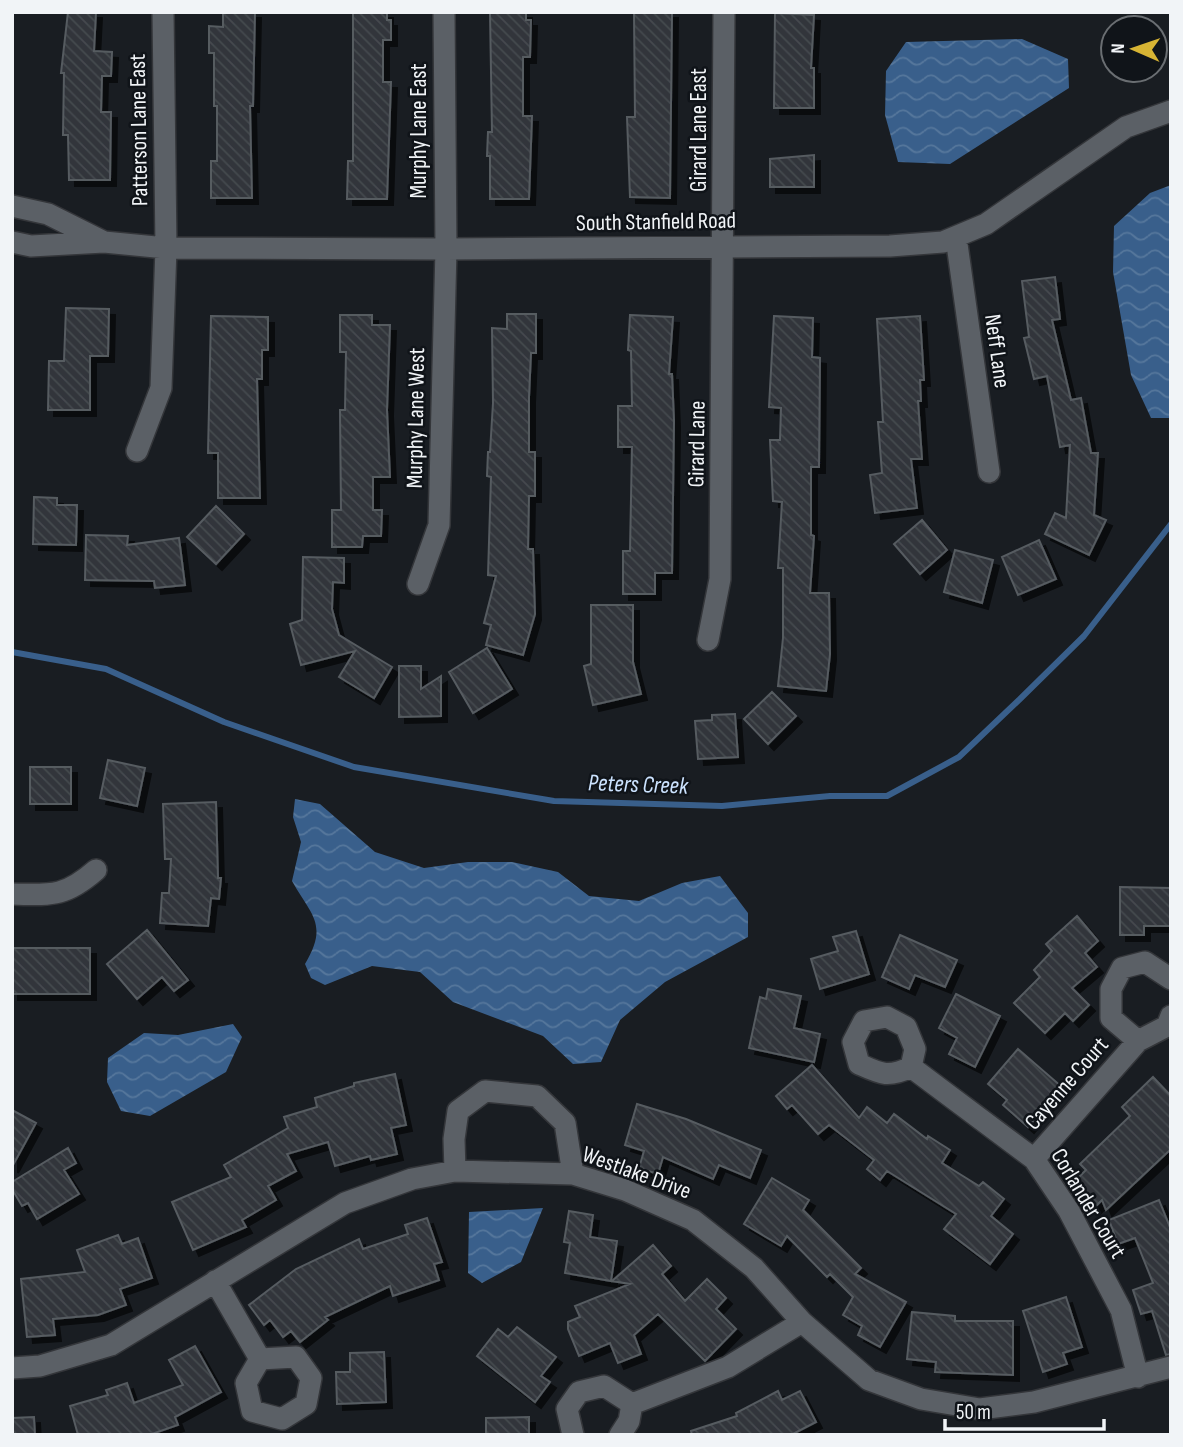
<svg xmlns="http://www.w3.org/2000/svg" width="1183" height="1447" font-family="'Sofia Sans Condensed',sans-serif">
<defs>
<pattern id="water-waves" width="16" height="10" patternUnits="userSpaceOnUse" patternTransform="scale(1.75)"><rect width="16" height="10" fill="#395f8b"/><path d="M0 5q4-4 8 0t8 0" fill="none" stroke="#56779c"/></pattern>
<pattern id="building-back-hatch" width="6" height="6" patternUnits="userSpaceOnUse" patternTransform="scale(1.75)"><rect width="6" height="6" fill="#31353b"/><path d="M-1 5l2 2M0 0l6 6M5-1l2 2" fill="none" stroke="#45494e"/></pattern>
<filter id="shadow"><feDropShadow dx="6" dy="6" stdDeviation="0" flood-color="#0009"/></filter>
</defs>
<rect width="100%" height="100%" fill="#191d22"/>
<path fill="url(#water-waves)" d="M 1022,39 L 1068,59 L 1069,88 L 950,164 L 898,162 L 885,115 L 886,71 L 906,42 Z
M 1171,185 L 1171,418 L 1151,418 L 1131,375 L 1113,272 L 1114,226 L 1150,193 Z
M 295,799 L 320,804 L 375,852 L 424,868 L 468,862 L 512,862 L 558,872 L 589,896 L 639,901 L 682,883 L 720,876 L 748,913 L 748,937 L 665,982 L 620,1020 L 601,1062 L 573,1064 L 543,1036 L 453,1002 L 420,972 L 372,966 L 325,985 L 311,978 L 305,964 C 329,924 311,915 292,881 L 301,842 L 293,817 Z
M 233,1024 L 242,1037 L 226,1072 L 150,1116 L 121,1111 L 107,1082 L 108,1058 L 144,1033 L 178,1035 Z
M 543,1208 L 521,1262 L 482,1283 L 468,1273 L 469,1212 Z"/>
<g fill="none" stroke-linecap="round" stroke-linejoin="round">
<path stroke="#395f8b" stroke-width="6" d="M 12,652 L 106,669 L 224,722 L 354,767 L 554,801 L 722,806 L 830,796 L 887,796 L 959,757 L 1020,699 L 1084,636 L 1171,524"/>
</g>
<path fill="url(#building-back-hatch)" stroke="#565b61" stroke-width="2" filter="url(#shadow)" d="M 68,12 L 96,12 L 94,51 L 112,52 L 111,76 L 102,76 L 101,112 L 111,112 L 110,180 L 69,180 L 68,135 L 63,135 L 64,73 L 61,73 Z
M 223,12 L 255,12 L 253,106 L 250,106 L 252,198 L 211,198 L 211,161 L 217,161 L 217,106 L 214,106 L 214,53 L 209,53 L 209,26 L 223,27 Z
M 353,12 L 387,12 L 387,20 L 391,20 L 391,40 L 383,40 L 383,82 L 391,82 L 387,199 L 347,199 L 348,161 L 353,161 Z
M 490,12 L 526,12 L 526,20 L 531,20 L 530,57 L 523,57 L 523,116 L 532,116 L 529,199 L 490,199 L 490,156 L 487,156 L 488,132 L 492,132 Z
M 634,12 L 672,12 L 670,198 L 630,197 L 627,117 L 635,117 Z
M 775,13 L 814,15 L 811,68 L 814,68 L 814,108 L 774,108 Z
M 814,155 L 814,187 L 770,187 L 770,159 Z
M 1055,277 L 1060,319 L 1052,320 L 1071,400 L 1081,398 L 1091,453 L 1098,453 L 1094,515 L 1106,520 L 1089,555 L 1045,534 L 1055,513 L 1066,518 L 1070,445 L 1060,447 L 1047,376 L 1034,379 L 1024,338 L 1029,337 L 1022,281 Z
M 66,308 L 109,309 L 108,356 L 90,356 L 90,410 L 48,410 L 49,361 L 64,361 Z
M 507,314 L 536,314 L 536,353 L 531,353 L 529,397 L 529,452 L 535,452 L 535,496 L 529,496 L 528,549 L 533,549 L 535,614 L 523,655 L 486,645 L 491,625 L 484,623 L 496,576 L 488,575 L 491,477 L 487,476 L 488,452 L 490,452 L 493,403 L 492,328 L 507,329 Z
M 340,315 L 372,315 L 372,325 L 390,325 L 387,410 L 390,477 L 373,477 L 373,510 L 382,510 L 381,536 L 363,536 L 362,547 L 332,547 L 332,510 L 341,510 L 340,410 L 345,410 L 346,352 L 340,352 Z
M 630,315 L 673,317 L 669,374 L 672,374 L 674,421 L 672,573 L 655,573 L 655,594 L 623,594 L 623,551 L 630,551 L 632,447 L 618,447 L 618,406 L 632,406 L 631,351 L 628,350 Z
M 211,316 L 268,317 L 268,350 L 262,350 L 262,379 L 257,379 L 260,498 L 218,498 L 218,453 L 208,453 Z
M 774,316 L 813,318 L 812,357 L 820,358 L 819,467 L 811,467 L 811,535 L 814,536 L 810,593 L 829,593 L 830,654 L 826,691 L 778,686 L 783,638 L 783,568 L 778,568 L 782,502 L 773,501 L 770,440 L 780,440 L 781,408 L 769,407 Z
M 920,316 L 924,380 L 920,380 L 921,401 L 918,401 L 922,459 L 911,459 L 917,508 L 875,513 L 870,475 L 882,473 L 878,422 L 883,422 L 877,319 Z
M 34,497 L 57,498 L 57,505 L 77,505 L 76,545 L 33,544 Z
M 216,506 L 244,534 L 216,564 L 187,537 Z
M 922,520 L 947,550 L 920,574 L 894,544 Z
M 86,535 L 128,536 L 127,545 L 179,538 L 185,585 L 155,588 L 154,581 L 85,580 Z
M 1039,540 L 1056,579 L 1018,595 L 1002,557 Z
M 955,550 L 993,560 L 982,603 L 944,592 Z
M 303,557 L 344,558 L 344,583 L 333,582 L 332,609 L 339,635 L 392,667 L 374,698 L 339,677 L 355,651 L 301,665 L 290,624 L 302,620 Z
M 591,605 L 633,605 L 633,662 L 641,694 L 593,705 L 584,666 L 591,664 Z
M 487,648 L 512,689 L 473,713 L 449,672 Z
M 399,666 L 421,666 L 421,689 L 441,676 L 441,716 L 399,717 Z
M 772,692 L 796,716 L 768,744 L 744,719 Z
M 735,714 L 738,757 L 698,759 L 695,721 L 712,720 L 712,715 Z
M 108,760 L 145,768 L 137,806 L 100,798 Z
M 30,767 L 71,767 L 71,804 L 30,804 Z
M 216,802 L 218,878 L 221,878 L 219,899 L 211,898 L 208,926 L 160,923 L 162,893 L 169,893 L 171,859 L 165,859 L 163,804 Z
M 1120,887 L 1171,888 L 1171,926 L 1144,926 L 1144,935 L 1120,935 Z
M 1077,916 L 1098,941 L 1085,953 L 1097,967 L 1072,988 L 1089,1005 L 1073,1021 L 1065,1013 L 1045,1033 L 1014,1003 L 1040,977 L 1034,970 L 1052,951 L 1046,944 Z
M 147,930 L 188,980 L 174,991 L 162,977 L 137,999 L 107,964 Z
M 856,931 L 869,974 L 820,989 L 811,959 L 838,951 L 833,937 Z
M 900,935 L 957,960 L 945,987 L 915,975 L 909,989 L 882,977 Z
M 12,948 L 90,948 L 90,994 L 12,994 Z
M 768,989 L 801,996 L 794,1028 L 820,1034 L 814,1062 L 749,1048 L 760,997 L 766,999 Z
M 956,994 L 1000,1016 L 975,1067 L 949,1054 L 957,1038 L 939,1028 Z
M 1018,1049 L 1062,1087 L 1028,1127 L 1003,1105 L 1007,1100 L 988,1084 Z
M 812,1065 L 859,1118 L 867,1107 L 887,1123 L 894,1114 L 927,1139 L 928,1136 L 950,1150 L 942,1163 L 979,1186 L 983,1182 L 1004,1199 L 991,1216 L 1013,1234 L 990,1264 L 944,1229 L 956,1214 L 887,1171 L 880,1180 L 867,1169 L 874,1160 L 829,1125 L 818,1134 L 792,1105 L 787,1109 L 776,1096 Z
M 395,1074 L 406,1125 L 391,1128 L 397,1154 L 371,1160 L 370,1156 L 335,1166 L 328,1142 L 287,1154 L 296,1171 L 268,1186 L 276,1200 L 242,1220 L 246,1227 L 193,1250 L 172,1202 L 231,1177 L 224,1165 L 288,1128 L 284,1117 L 317,1107 L 315,1098 L 354,1086 L 354,1083 Z
M 1153,1077 L 1171,1096 L 1171,1149 L 1106,1210 L 1102,1200 L 1094,1208 L 1072,1184 L 1086,1170 L 1080,1164 L 1130,1116 L 1122,1107 Z
M 637,1104 L 686,1119 L 761,1150 L 750,1178 L 719,1165 L 713,1179 L 663,1157 L 658,1174 L 639,1168 L 644,1151 L 625,1145 Z
M 12,1110 L 36,1123 L 12,1167 Z
M 68,1148 L 76,1163 L 64,1170 L 79,1194 L 37,1219 L 28,1203 L 22,1206 L 12,1189 L 12,1182 Z
M 772,1178 L 809,1200 L 803,1210 L 861,1268 L 855,1274 L 906,1302 L 880,1347 L 858,1335 L 862,1326 L 843,1315 L 853,1297 L 830,1274 L 827,1277 L 787,1236 L 781,1246 L 744,1224 Z
M 1159,1200 L 1171,1230 L 1171,1354 L 1166,1355 L 1152,1311 L 1141,1314 L 1133,1290 L 1153,1283 L 1135,1238 L 1118,1244 L 1109,1220 Z
M 569,1211 L 593,1215 L 590,1237 L 617,1241 L 611,1281 L 565,1273 L 570,1243 L 564,1242 Z
M 427,1218 L 442,1262 L 434,1264 L 439,1280 L 393,1296 L 390,1286 L 325,1317 L 328,1320 L 300,1342 L 291,1331 L 283,1337 L 270,1320 L 264,1325 L 249,1305 L 296,1269 L 359,1239 L 363,1249 L 408,1234 L 405,1225 Z
M 118,1235 L 122,1244 L 138,1238 L 152,1278 L 120,1289 L 126,1305 L 98,1315 L 53,1319 L 55,1335 L 27,1337 L 21,1279 L 85,1272 L 77,1250 Z
M 653,1245 L 671,1266 L 662,1274 L 685,1301 L 707,1279 L 726,1298 L 716,1309 L 736,1329 L 705,1361 L 658,1314 L 634,1335 L 641,1354 L 618,1363 L 610,1343 L 579,1356 L 568,1329 L 568,1322 L 580,1317 L 575,1306 L 630,1284 L 612,1281 Z
M 1066,1297 L 1082,1347 L 1063,1353 L 1067,1364 L 1043,1372 L 1023,1311 Z
M 912,1312 L 955,1316 L 955,1321 L 1013,1321 L 1013,1375 L 935,1372 L 936,1362 L 907,1359 Z
M 517,1327 L 556,1357 L 541,1376 L 550,1382 L 535,1402 L 477,1356 L 498,1329 L 508,1337 Z
M 195,1346 L 221,1392 L 175,1417 L 178,1425 L 149,1435 L 78,1435 L 70,1406 L 108,1395 L 106,1390 L 127,1383 L 134,1403 L 183,1385 L 169,1360 Z
M 384,1352 L 386,1402 L 337,1404 L 336,1372 L 350,1372 L 350,1353 Z
M 778,1391 L 782,1400 L 800,1391 L 816,1422 L 791,1435 L 692,1435 L 691,1431 L 737,1416 L 736,1413 Z
M 34,1417 L 35,1435 L 12,1435 L 12,1418 Z
M 529,1417 L 529,1435 L 486,1435 L 486,1418 Z"/>
<g fill="none" stroke-linecap="round" stroke-linejoin="round">
<g stroke="#34363a" stroke-width="24">
<path id="minor" d="M 12,206 L 48,214 L 102,241
M 956,237 L 989,472
M 12,242 L 31,246 L 104,242 L 166,248 L 446,249 L 890,246 L 943,242 L 986,224 L 1126,127 L 1171,111
M 137,451 L 161,388 L 166,248 L 163,12
M 418,584 L 439,525 L 446,249 L 444,12
M 708,640 L 720,579 L 724,12
M 12,894 C 52,895 65,897 96,870
M 1138,1041 L 1111,1018 L 1111,989 L 1122,968 L 1145,962 L 1171,979
M 911,1067 C 888,1078 881,1074 859,1064 L 853,1042 L 864,1021 L 887,1017 L 906,1027 L 915,1049 L 911,1067 L 1034,1159 L 1069,1211 L 1121,1310 L 1138,1377
M 1034,1159 L 1138,1041 L 1167,1026 L 1171,1016
M 455,1171 L 454,1139 L 458,1111 L 485,1091 L 537,1096 L 565,1123 L 573,1174
M 215,1281 L 260,1359 L 246,1383 L 252,1411 L 282,1419 L 306,1404 L 311,1378 L 296,1357 L 260,1359
M 12,1368 L 40,1366 L 111,1345 L 345,1203 L 412,1179 L 455,1171 L 573,1174 L 625,1190 L 693,1220 L 754,1268 L 802,1322 L 869,1380 L 921,1399 L 980,1409 L 1034,1402 L 1171,1367
M 632,1404 L 728,1367 L 802,1322
M 573,1435 L 567,1409 L 579,1392 L 604,1386 L 632,1404
M 620,1435 L 629,1421 L 632,1404"/>
</g>
<use href="#minor" stroke="#5b6066" stroke-width="21"/>
</g>
<g text-anchor="middle" stroke-width="5" stroke-linejoin="round" paint-order="stroke">
<g font-size="23" fill="#f1f4f7" stroke="#101419">
<text transform="translate(138 130) rotate(-91)" y="8">Patterson Lane East</text>
<text transform="translate(698 130) rotate(-90)" y="8">Girard Lane East</text>
<text transform="translate(418 131) rotate(-90)" y="8">Murphy Lane East</text>
<text transform="translate(656 221) rotate(-1)" y="8">South Stanfield Road</text>
<text transform="translate(998 351) rotate(82)" y="8">Neff Lane</text>
<text transform="translate(415 418) rotate(-89)" y="8">Murphy Lane West</text>
<text transform="translate(696 444) rotate(-89)" y="8">Girard Lane</text>
<text transform="translate(1066 1083) rotate(-49)" y="8">Cayenne Court</text>
<text transform="translate(637 1172) rotate(20)" y="8">Westlake Drive</text>
<text transform="translate(1089 1203) rotate(59)" y="8">Corlander Court</text>
</g>
<g font-size="24" font-style="italic" fill="#cce3ff" stroke="#101419">
<text transform="translate(638 784) rotate(2)" y="8">Peters Creek</text>
</g>
</g>
<rect width="1183" height="1447" fill="none" stroke="#f1f4f7" stroke-width="28"/>
<g transform="translate(1134 49) rotate(272)"><circle r="33" fill="#101419" stroke="#6a6e72" stroke-width="2"/>
<path d="M0-5L12 26L0 18L-12 26Z" fill="#d7b434"/>
<text y="-10" font-size="19" font-weight="bold" text-anchor="middle" fill="#f1f4f7">N</text>
</g>
<path d="M945 1419v10h159v-10" fill="none" stroke="#f1f4f7" stroke-width="3.5"/>
<text x="956" y="1419" font-size="21" fill="#f1f4f7" stroke="#101419" stroke-width="5" paint-order="stroke">50 m</text>
</svg>
